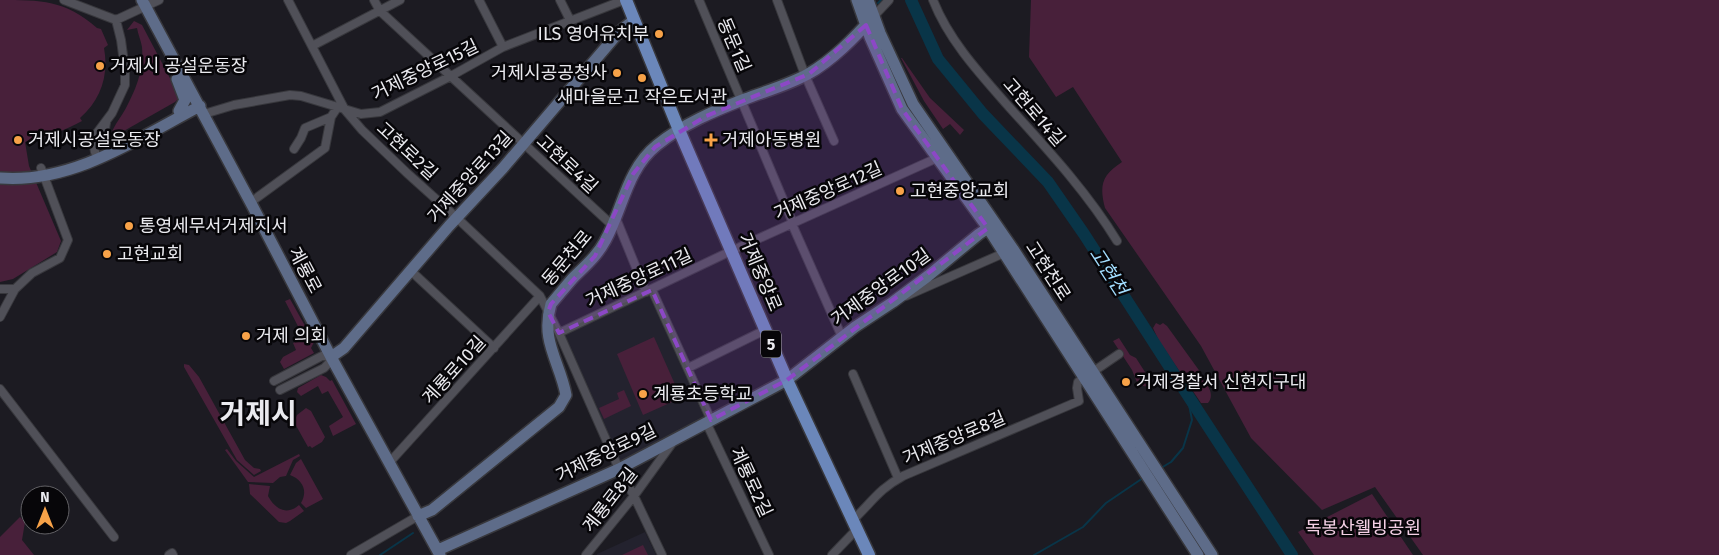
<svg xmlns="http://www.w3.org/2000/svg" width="1719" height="555" font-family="'Fira Sans','Noto Sans KR',sans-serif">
<rect width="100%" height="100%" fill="#1c1b22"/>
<path fill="#23222e" d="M 652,290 L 711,420 L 619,469 L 559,333 Z
M 645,532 L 656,555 L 597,555 L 597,554 Z"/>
<path fill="#48203a" d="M 0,0 C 41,0 65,0 97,28 L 101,29 L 108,45 L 104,48 C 109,75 101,100 80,118 L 82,121 C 64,131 46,137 25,142 L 29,166 L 61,241 L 57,252 L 13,279 L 0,282 Z
M 1031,0 L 1719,0 L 1719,555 L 1423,555 L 1375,487 L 1322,510 L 1251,438 L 1201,346 L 1105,208 C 1099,185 1102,175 1122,162 L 1073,87 L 1056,97 L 1029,57 Z
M 134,21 L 142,25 L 172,82 L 179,98 L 175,102 L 115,136 L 112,132 C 115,124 121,117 126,108 C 136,89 144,70 142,47 C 141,41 138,34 137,28 L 127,30 Z
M 901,58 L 902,58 L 930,98 L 964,130 L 960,135 L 950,124 L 943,129 L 924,101 Z
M 290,299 L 314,342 L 311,348 L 314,353 L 284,369 L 280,362 L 283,357 L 296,350 L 293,343 L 304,338 L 285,301 Z
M 1156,323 L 1160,325 L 1163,323 L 1167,326 L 1201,373 L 1201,378 C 1208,385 1215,394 1208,403 L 1201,403 L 1199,400 L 1159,341 L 1153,328 Z
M 654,337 L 681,398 L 643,415 L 617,354 Z
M 1119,338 L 1130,355 L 1136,358 L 1154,386 L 1149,387 L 1138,385 L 1132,370 L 1113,341 Z
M 184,364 L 189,365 L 199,377 L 245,460 L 254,468 L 260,469 L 261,471 L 254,475 L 237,460 L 184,367 Z
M 321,375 L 326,377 L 330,381 L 332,380 L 356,424 L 333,436 L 329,426 L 343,417 L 328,391 L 322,394 L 318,386 L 301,396 L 297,392 L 298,388 Z
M 624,390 L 631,406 L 604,419 L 599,408 L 619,399 L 617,393 Z
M 306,408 L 311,411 L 325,437 L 322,442 L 312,448 L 310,446 L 308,447 L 294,422 L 297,415 Z
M 227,449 L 236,461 L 254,477 L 299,454 L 300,456 L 293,460 L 286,476 L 280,477 L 273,483 L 248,482 L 225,450 Z
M 301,459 L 323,499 L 306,508 L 301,503 C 308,491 303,480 290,475 L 296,463 Z
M 249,484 L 270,486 L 268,496 C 275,509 287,516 299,505 L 304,511 L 290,521 L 286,523 L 279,522 L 250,494 Z
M 1372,494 L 1413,555 L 1314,555 L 1298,532 Z
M 20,517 L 25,522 L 22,540 L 34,555 L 0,555 L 0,537 Z
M 643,545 L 648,555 L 622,555 Z"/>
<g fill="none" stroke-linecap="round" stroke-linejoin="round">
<path stroke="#093548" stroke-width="2" d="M 878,3 L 881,0
M 1161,468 L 1171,462 L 1183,448 L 1192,420 L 1187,394
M 380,555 L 413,533
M 1034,555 L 1083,527 L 1106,503 L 1143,478"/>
<path stroke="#093548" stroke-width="12" d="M 911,0 L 938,59 L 983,114 L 1048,182 L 1084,234 L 1187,394 L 1292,555"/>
<g stroke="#38383d" stroke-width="10">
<path id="street" d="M 64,0 L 116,20 L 159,0
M 288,0 L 345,110 L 362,130 L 407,173 L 457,218 L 540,296 L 559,333 L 619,469 L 634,496 L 662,555
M 374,0 L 380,11 L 612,225
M 479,0 L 503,47
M 560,0 L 570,20
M 699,0 L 793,223
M 777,0 L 805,75 L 834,141
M 933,0 C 949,41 981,75 1010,108 C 1048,150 1087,192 1117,241
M 874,16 L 889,0
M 312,46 L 400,0
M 204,114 L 234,105 L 290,95 L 301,96 L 361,114 L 380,112 L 451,76 L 503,47 L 624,0
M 106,123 C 104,131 105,140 114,144
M 294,149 L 301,138 L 305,128 L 331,117
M 95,152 L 94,146 L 94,137 L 112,113 L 125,85 L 125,70 L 121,40 L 116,20
M 251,202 L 325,148 L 331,117 L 337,108
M 615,216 L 646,292
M 792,224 L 842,337
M 411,271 L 494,348
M 0,289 L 15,289
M 652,290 L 711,420
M 906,296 L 1004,253
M 0,317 L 15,289 L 32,273 L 60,258 L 68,240 L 41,168
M 559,333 L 731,251 L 937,158
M 688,368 L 765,330
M 853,374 L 898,478
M 274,381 L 318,358 L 324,355 L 331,357 L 329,363 L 324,368 L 280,390
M 0,389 L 114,537
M 706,422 L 769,555
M 389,463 L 540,296
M 853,520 C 872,502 879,489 903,476 L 1079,401 L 1077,388 L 1078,382 L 1119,354
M 169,555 L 172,553 L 173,555
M 351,555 L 418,516
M 586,555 L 634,496 L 673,442
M 832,555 L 857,529"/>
</g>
<g stroke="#38383d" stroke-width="14">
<path id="secondary" d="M 142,0 L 253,207 L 331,357 L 440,555
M 857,0 L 870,37 L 902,109 L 988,228 L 1198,555
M 868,0 L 880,33 L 913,104 L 1013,249 L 1212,555
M 177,79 L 185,100 L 179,111
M 0,178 C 72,184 139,138 200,106
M 331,357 L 344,348 L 449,226 L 503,168 L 619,32 L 634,20
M 418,516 L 432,510 L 559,407 L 566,395 C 560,362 540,341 551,304 C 558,296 565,287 573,278 C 585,266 597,256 605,241 C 623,209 626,170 657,145 C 683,124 714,111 745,99 C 766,91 788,85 808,74 C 833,60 855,37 874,16
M 438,550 L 619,469 L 787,380 L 855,327 L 893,302 L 928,276 L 979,234 L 994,224"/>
</g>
<g stroke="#38383d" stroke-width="15">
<path id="primary" d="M 626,0 L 679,130 L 787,380 L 869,555"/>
</g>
<use href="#street" stroke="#505058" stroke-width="8"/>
<use href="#secondary" stroke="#5e6c89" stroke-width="11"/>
<use href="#primary" stroke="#6b87ba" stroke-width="12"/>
</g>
<path fill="#8c48c6" fill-opacity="0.2" stroke="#8c48c6" stroke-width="4" stroke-dasharray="10 6" stroke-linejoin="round" d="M 866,25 L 902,109 L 988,228 L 787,380 L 711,420 L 652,290 L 559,333 L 548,312 L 551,304 L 595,256 L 633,174 L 655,147 L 706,116 L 809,74 Z"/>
<g fill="#f7a248" stroke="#070609" stroke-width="2">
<circle cx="659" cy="34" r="5"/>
<circle cx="100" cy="66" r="5"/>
<circle cx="617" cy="73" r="5"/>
<circle cx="642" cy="78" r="5"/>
<circle cx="18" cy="140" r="5"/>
<path d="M708.5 132.5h5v5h5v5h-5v5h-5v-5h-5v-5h5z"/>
<circle cx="900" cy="191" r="5"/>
<circle cx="129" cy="226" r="5"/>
<circle cx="107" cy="254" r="5"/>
<circle cx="246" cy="336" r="5"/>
<circle cx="1126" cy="382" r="5"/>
<circle cx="643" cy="394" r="5"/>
</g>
<g text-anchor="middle" stroke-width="5" stroke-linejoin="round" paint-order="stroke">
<rect fill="#070609" stroke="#a6a6aa" stroke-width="1" x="761" y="330.5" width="20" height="27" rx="4"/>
<g font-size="16" font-weight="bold" fill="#eaeaef">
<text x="771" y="350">5</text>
</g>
<g font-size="18" fill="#eaeaef" stroke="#070609" text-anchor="start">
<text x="649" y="40" text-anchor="end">ILS 영어유치부</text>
<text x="110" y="72">거제시 공설운동장</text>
<text x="607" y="79" text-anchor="end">거제시공공청사</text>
<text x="642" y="103" text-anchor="middle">새마을문고 작은도서관</text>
<text x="28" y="146">거제시공설운동장</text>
<text x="722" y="146">거제아동병원</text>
<text x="910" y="197">고현중앙교회</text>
<text x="139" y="232">통영세무서거제지서</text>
<text x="117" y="260">고현교회</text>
<text x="256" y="342">거제 의회</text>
<text x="1136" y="388">거제경찰서 신현지구대</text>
<text x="653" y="400">계룡초등학교</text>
</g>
<g font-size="18" fill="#eaeaef" stroke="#070609">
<text transform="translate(734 45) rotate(67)" y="6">동문1길</text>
<text transform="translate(425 70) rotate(-26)" y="6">거제중앙로15길</text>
<text transform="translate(1034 112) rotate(49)" y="6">고현로14길</text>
<text transform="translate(407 151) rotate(43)" y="6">고현로2길</text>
<text transform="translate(567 164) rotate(43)" y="6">고현로4길</text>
<text transform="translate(470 177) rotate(-48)" y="6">거제중앙로13길</text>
<text transform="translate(828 191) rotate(-24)" y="6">거제중앙로12길</text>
<text transform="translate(567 258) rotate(-50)" y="6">동문천로</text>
<text transform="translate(305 270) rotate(62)" y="6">계룡로</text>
<text transform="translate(1048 271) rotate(57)" y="6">고현천로</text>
<text transform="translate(760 272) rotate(67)" y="6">거제중앙로</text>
<text transform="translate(639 278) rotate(-25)" y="6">거제중앙로11길</text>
<text transform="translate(881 287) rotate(-36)" y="6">거제중앙로10길</text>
<text transform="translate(454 370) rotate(-48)" y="6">계룡로10길</text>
<text transform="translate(954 438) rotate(-23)" y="6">거제중앙로8길</text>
<text transform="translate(606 453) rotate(-26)" y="6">거제중앙로9길</text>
<text transform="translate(751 482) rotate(65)" y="6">계룡로2길</text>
<text transform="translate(610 500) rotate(-52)" y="6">계룡로8길</text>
</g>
<g font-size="18" fill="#f4cfe5" stroke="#070609">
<text x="1363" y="534">독봉산웰빙공원</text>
</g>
<g font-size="19" font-style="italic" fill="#a1dcfd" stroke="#070609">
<text transform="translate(1109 271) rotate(57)" y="7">고현천</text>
</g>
<g font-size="28" font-weight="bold" fill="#eaeaef" stroke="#070609">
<text x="258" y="423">거제시</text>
</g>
</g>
<g transform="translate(45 510)"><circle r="24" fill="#070609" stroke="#626165"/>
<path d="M0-4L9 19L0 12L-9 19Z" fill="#f7a248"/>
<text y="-8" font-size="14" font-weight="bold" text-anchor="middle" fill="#eaeaef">N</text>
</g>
</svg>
